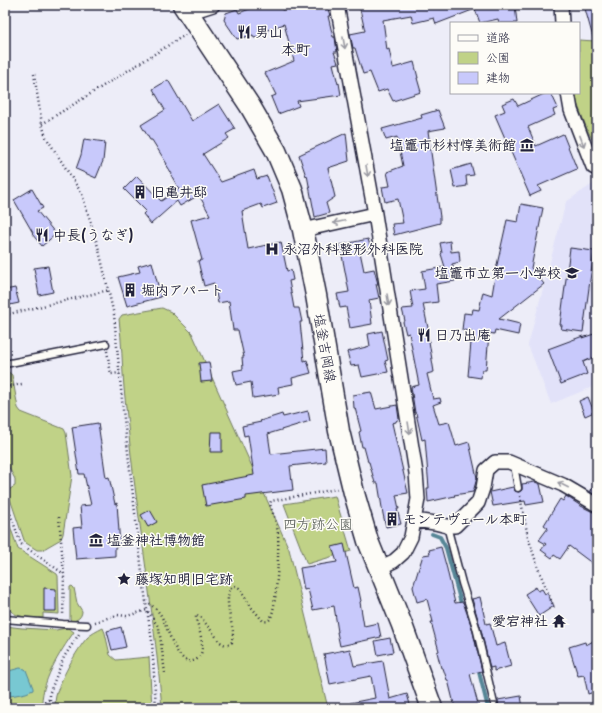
<svg xmlns="http://www.w3.org/2000/svg" width="602" height="713" font-family="'Playpen Sans','Klee One',sans-serif">
<rect width="100%" height="100%" fill="#ededf8"/>
<filter id="ink" filterUnits="userSpaceOnUse"><feTurbulence type="fractalNoise" baseFrequency=".025" numOctaves="2"/><feDisplacementMap in="SourceGraphic" scale="8" xChannelSelector="R" yChannelSelector="G"/><feConvolveMatrix kernelMatrix="1 2 1 2 8 2 1 2 1" color-interpolation-filters="sRGB"/></filter>
<g filter="url(#ink)">
<path fill="#e2e2f9" d="M 597,181 L 597,385 L 551,404 L 528,345 L 566,202 Z"/>
<path fill="#c0d287" stroke="#717a61" d="M 579,40 L 595,41 L 597,50 L 597,149 L 587,129 L 575,98 L 575,93 L 579,93 Z
M 162,308 L 171,312 L 192,333 L 289,549 L 328,708 L 162,708 C 155,623 141,539 131,455 C 129,433 126,410 124,388 C 122,365 122,342 119,319 L 122,315 Z
M 5,369 L 12,375 L 18,408 L 21,412 L 64,429 L 66,433 L 72,476 L 63,534 L 61,539 L 42,550 L 37,550 L 26,543 L 24,540 L 8,493 L 10,489 L 15,486 L 15,479 L 5,460 Z
M 335,496 L 351,551 L 307,564 L 284,504 Z
M 5,512 L 18,549 L 57,574 L 58,576 L 59,614 L 43,613 L 43,618 C 27,617 14,619 5,604 Z
M 72,586 L 74,588 L 77,603 L 82,611 C 82,617 77,621 71,621 L 70,619 L 70,587 Z
M 5,626 L 22,628 L 56,630 L 61,629 L 68,628 L 74,632 C 60,652 40,683 42,708 L 5,708 Z
M 103,628 L 105,633 L 110,655 L 116,660 L 149,657 L 152,708 L 56,708 C 55,704 55,700 56,696 C 59,682 77,649 87,638 C 91,634 97,631 103,628 Z"/>
<path fill="#78c8d2" stroke="#568696" d="M 20,668 L 25,669 L 26,670 L 33,688 L 33,690 L 26,693 L 5,697 L 5,672 Z"/>
<g fill="none" stroke-linecap="round" stroke-linejoin="round">
<path stroke="#568696" stroke-width="4" d="M 432,534 L 440,537 L 446,548 L 462,607
M 478,668 L 488,708"/>
</g>
<path fill="#c8c9fb" stroke="#22223b" d="M 260,5 L 280,5 L 282,10 L 290,8 L 304,5 L 327,5 L 330,16 L 328,16 L 333,37 L 335,37 L 337,52 L 334,52 L 338,63 L 333,64 L 338,84 L 339,83 L 341,95 L 297,101 L 299,106 L 278,114 L 271,97 L 276,95 L 265,73 L 294,61 L 284,24 L 262,32 L 263,36 L 254,38 L 253,35 L 237,39 L 224,20 L 226,13 L 237,9 L 239,13 Z
M 359,5 L 515,5 L 517,23 L 499,23 L 498,19 L 480,23 L 475,9 L 436,24 L 434,18 L 413,23 L 411,15 L 383,20 L 387,50 L 389,49 L 393,68 L 414,62 L 418,78 L 417,78 L 421,92 L 393,101 L 387,89 L 378,92 L 370,72 L 363,74 L 355,48 L 353,48 L 350,34 L 365,31 Z
M 584,5 L 596,5 L 597,10 L 597,41 L 594,41 Z
M 168,80 L 192,121 L 219,104 L 235,129 L 226,134 L 229,138 L 203,154 L 221,182 L 254,170 L 257,179 L 267,176 L 272,189 L 277,203 L 263,208 L 261,204 L 242,211 L 248,249 L 281,242 L 287,271 L 291,270 L 293,280 L 289,281 L 294,308 L 299,308 L 302,322 L 300,322 L 304,361 L 307,360 L 311,373 L 292,378 L 293,384 L 278,387 L 279,394 L 253,398 L 251,382 L 236,385 L 233,371 L 243,369 L 242,357 L 244,357 L 238,330 L 233,330 L 229,301 L 218,303 L 214,283 L 204,286 L 198,261 L 202,260 L 191,220 L 210,215 L 199,195 L 180,206 L 177,201 L 151,224 L 143,214 L 146,211 L 124,189 L 137,176 L 161,201 L 179,189 L 171,175 L 172,174 L 166,164 L 167,164 L 152,140 L 150,140 L 141,125 L 165,110 L 153,89 Z
M 546,93 L 551,93 L 558,108 L 553,110 L 555,115 L 528,127 L 536,146 L 563,134 L 577,169 L 538,186 L 541,191 L 530,196 L 495,115 L 505,111 L 502,104 L 514,99 L 518,106 Z
M 438,110 L 445,128 L 428,131 L 440,217 L 440,223 L 394,235 L 392,224 L 403,223 L 398,199 L 385,202 L 382,187 L 390,186 L 387,172 L 403,166 L 397,137 L 386,140 L 382,129 L 422,118 L 421,115 Z
M 346,133 L 349,161 L 328,168 L 335,197 L 326,203 L 329,213 L 315,217 L 307,175 L 306,176 L 299,155 Z
M 84,139 L 105,142 L 103,161 L 96,178 L 76,169 L 81,155 Z
M 471,164 L 474,175 L 466,176 L 467,186 L 455,188 L 451,170 Z
M 32,189 L 43,208 L 37,211 L 56,234 L 42,246 L 32,234 L 33,233 L 14,200 Z
M 521,204 L 543,208 L 531,268 L 544,284 L 499,319 L 520,324 L 518,335 L 495,330 L 494,334 L 489,333 L 486,370 L 482,370 L 481,378 L 468,376 L 472,331 L 462,330 L 464,313 L 472,314 L 473,309 L 479,310 L 483,292 L 492,295 L 497,265 L 507,220 L 518,222 Z
M 368,239 L 371,249 L 360,252 L 364,271 L 374,269 L 378,284 L 376,284 L 379,298 L 369,300 L 372,324 L 350,328 L 346,307 L 340,308 L 337,294 L 349,292 L 340,245 Z
M 450,241 L 451,252 L 459,251 L 460,262 L 452,264 L 452,266 L 453,266 L 455,281 L 436,284 L 438,302 L 423,304 L 428,328 L 427,329 L 434,372 L 427,374 L 433,399 L 440,398 L 441,402 L 433,405 L 439,424 L 449,422 L 456,446 L 469,442 L 477,478 L 473,492 L 454,495 L 455,496 L 428,502 L 427,488 L 429,488 L 425,439 L 422,440 L 416,413 L 415,413 L 411,387 L 419,385 L 409,333 L 406,334 L 403,322 L 405,321 L 402,309 L 413,308 L 410,291 L 425,289 L 422,271 L 445,267 L 441,254 L 442,253 L 440,243 Z
M 570,248 L 594,251 L 583,332 L 561,329 L 562,325 L 560,325 Z
M 152,262 L 161,297 L 127,306 L 118,277 L 140,272 L 138,266 Z
M 48,266 L 53,292 L 39,295 L 34,268 Z
M 15,288 L 19,303 L 5,306 L 5,290 Z
M 382,331 L 388,360 L 385,361 L 388,372 L 362,377 L 359,365 L 351,366 L 347,352 L 370,346 L 368,334 Z
M 597,333 L 597,356 L 583,362 L 587,374 L 561,384 L 548,349 L 583,336 L 582,338 Z
M 209,362 L 212,381 L 201,382 L 199,363 Z
M 371,392 L 376,409 L 397,405 L 399,419 L 396,421 L 396,422 L 392,423 L 408,493 L 396,495 L 399,509 L 397,509 L 401,524 L 386,527 L 383,514 L 378,483 L 375,483 L 369,462 L 368,462 L 364,447 L 362,447 L 359,432 L 361,431 L 355,408 L 354,408 L 353,395 Z
M 588,397 L 594,412 L 585,416 L 579,401 Z
M 308,411 L 310,421 L 268,434 L 271,454 L 325,448 L 326,462 L 290,466 L 293,490 L 246,496 L 246,499 L 206,506 L 202,485 L 254,475 L 248,435 L 244,436 L 242,426 L 261,422 L 260,421 L 282,414 L 283,417 Z
M 98,423 L 106,478 L 109,477 L 115,504 L 117,503 L 120,546 L 115,547 L 115,556 L 76,559 L 73,528 L 82,527 L 80,506 L 91,505 L 84,474 L 79,474 L 72,427 Z
M 211,432 L 222,432 L 222,452 L 210,452 Z
M 535,482 L 540,484 L 544,502 L 526,505 L 525,501 L 493,506 L 490,492 L 513,487 L 515,491 L 519,492 L 522,490 L 522,484 Z
M 597,482 L 597,496 L 590,492 Z
M 566,496 L 581,506 L 593,512 L 597,513 L 597,567 L 569,546 L 560,559 L 554,555 L 552,558 L 541,550 L 546,544 L 539,540 L 548,528 L 544,525 L 560,499 L 563,501 Z
M 150,510 L 157,522 L 148,527 L 141,515 Z
M 344,544 L 354,588 L 358,587 L 361,601 L 360,602 L 364,626 L 378,623 L 381,637 L 340,646 L 337,632 L 338,632 L 334,606 L 313,610 L 308,589 L 304,590 L 300,568 L 337,562 L 332,547 Z
M 441,547 L 447,569 L 448,574 L 455,603 L 463,602 L 472,628 L 482,671 L 470,674 L 479,708 L 455,708 L 448,680 L 447,680 L 443,668 L 441,668 L 437,652 L 439,651 L 431,622 L 433,622 L 427,599 L 417,602 L 413,587 L 423,555 L 430,554 L 429,550 Z
M 536,587 L 538,591 L 542,589 L 545,594 L 547,593 L 554,606 L 539,616 L 525,594 Z
M 44,588 L 56,589 L 56,611 L 44,611 Z
M 480,597 L 486,624 L 490,623 L 496,646 L 505,643 L 511,666 L 494,671 L 494,667 L 490,668 L 480,626 L 472,599 Z
M 121,627 L 126,647 L 112,650 L 107,631 Z
M 390,638 L 393,652 L 378,655 L 375,641 Z
M 597,639 L 597,691 L 588,694 L 584,675 L 578,676 L 569,647 L 585,642 L 586,645 Z
M 350,649 L 354,666 L 383,661 L 390,699 L 407,694 L 411,708 L 351,708 L 350,703 L 375,698 L 371,676 L 330,684 L 324,654 Z
M 521,696 L 523,708 L 499,708 L 498,700 Z"/>
<g fill="none" stroke-linecap="round" stroke-linejoin="round">
<g stroke="#22223b" stroke-width="9">
<path id="service" d="M 5,364 L 106,344
M 514,465 L 518,488
M 447,526 L 462,583 L 476,627 L 495,708
M 5,619 L 63,624 L 87,625"/>
</g>
<g stroke="#22223b" stroke-width="16">
<path id="minor" d="M 337,5 L 375,214 L 416,473 L 418,499 L 411,537 L 403,553 L 394,561 L 379,568
M 561,5 L 562,23
M 188,13 L 213,5
M 568,93 L 571,110 L 593,167 L 597,169
M 303,230 L 375,214
M 415,520 L 435,523 L 447,526 L 455,526 L 478,503 L 483,488 L 486,470 L 495,462 L 509,462 L 563,485 L 597,505"/>
</g>
<g stroke="#22223b" stroke-width="23">
<path id="primary" d="M 183,5 L 250,106 L 276,151 L 292,189 L 303,230 L 316,295 L 339,431 L 354,493 L 368,541 L 402,625 L 432,708"/>
</g>
<path stroke="#22223b" stroke-width="2.5" stroke-dasharray="1 3" stroke-linecap="butt" d="M 34,74 L 42,124 L 46,137 L 82,194 L 99,250 L 114,315 L 123,410 L 141,564 L 147,610 L 152,641 L 156,708
M 42,124 L 185,35
M 5,315 L 109,290
M 107,351 L 111,374 L 120,373
M 5,387 L 22,384
M 520,496 L 528,537 L 538,568 L 554,608
M 5,499 L 21,544 L 64,574
M 59,517 L 64,575 L 63,616
M 146,601 C 151,605 157,609 160,614 C 168,625 177,672 197,659 C 208,652 198,627 196,618 L 196,615 L 200,616 L 220,642 C 225,645 227,646 232,642 C 232,639 233,635 233,632 C 232,622 221,590 235,586 L 239,588 L 252,608 L 263,621 C 265,621 267,622 269,620 C 277,614 279,547 278,534 C 277,524 273,514 270,504 L 271,501 L 337,489
M 95,622 L 117,615 L 127,616 L 147,610 L 159,628 L 165,673
M 34,708 L 50,699
M 50,708 L 50,692 L 64,657 L 79,634"/>
<use href="#service" stroke="#fdfcf7" stroke-width="6"/>
<use href="#minor" stroke="#fdfcf7" stroke-width="13"/>
<use href="#primary" stroke="#fdfcf7" stroke-width="20"/>
</g>
<defs><path id="oneway-shaft" d="M-6 0H5M1.5-3L5.5 0L1.5 3" fill="none" stroke-width="1.6" stroke-linecap="round" stroke-linejoin="round"/></defs>
<g stroke="#9a9aa2">
<use href="#oneway-shaft" transform="translate(344 43) rotate(80)"/>
<use href="#oneway-shaft" transform="translate(582 141) rotate(69)"/>
<use href="#oneway-shaft" transform="translate(367 171) rotate(80)"/>
<use href="#oneway-shaft" transform="translate(339 222) rotate(168)"/>
<use href="#oneway-shaft" transform="translate(388 300) rotate(81)"/>
<use href="#oneway-shaft" transform="translate(409 428) rotate(81)"/>
<use href="#oneway-shaft" transform="translate(563 485) rotate(-153)"/>
</g>
</g>
<defs>
<g id="restaurant-bare" transform="scale(1.08)"><path d="M-5-6h1v4h1v-4h1v4h1v-4h1v5L-1.5 .5V6h-2V.5L-5-1ZM5-6V6H3V1.5H1.5Q1.5-4 5-6Z" fill="#22223b" stroke="#fdfcf7" stroke-width="2.5" paint-order="stroke"/></g>
<g id="museum-bare" transform="scale(1.08)"><path d="M0-6L6-3V-2H-6V-3ZM-5-1h2V3h-2ZM-1-1h2V3h-2ZM3-1h2V3H3ZM-6 4H6V6H-6Z" fill="#22223b" stroke="#fdfcf7" stroke-width="2.5" paint-order="stroke"/></g>
<g id="building-bare" transform="scale(1.08)"><path d="M-4-6H4V6H1V3H-1V6H-4ZM-2.5-4.3h1.7v1.8h-1.7ZM.8-4.3h1.7v1.8H.8ZM-2.5-1h1.7V.8h-1.7ZM.8-1h1.7V.8H.8Z" fill="#22223b" stroke="#fdfcf7" stroke-width="2.5" paint-order="stroke"/></g>
<g id="hospital-bare" transform="scale(1.08)"><path d="M-5-5h3v3.5h4V-5h3V5h-3V1.5h-4V5h-3Z" fill="#22223b" stroke="#fdfcf7" stroke-width="2.5" paint-order="stroke"/></g>
<g id="school-bare" transform="scale(1.08)"><path d="M0-5L7-2L0 1L-7-2ZM-4 1L0 2.5L4 1V4Q0 6-4 4Z" fill="#22223b" stroke="#fdfcf7" stroke-width="2.5" paint-order="stroke"/></g>
<g id="sight-bare" transform="scale(1.08)"><path d="M0-6L1.8-2.2L6-1.7L2.9 1.2L3.7 5.4L0 3.3L-3.7 5.4L-2.9 1.2L-6-1.7L-1.8-2.2Z" fill="#22223b" stroke="#fdfcf7" stroke-width="2.5" paint-order="stroke"/></g>
<g id="temple-bare" transform="scale(1.08)"><path d="M0-6L5-2H3V0L6.5 2.5H4V6H1.5V3h-3V6H-4V2.5H-6.5L-3 0V-2H-5Z" fill="#22223b" stroke="#fdfcf7" stroke-width="2.5" paint-order="stroke"/></g>
</defs>
<g fill-rule="evenodd">
<use href="#restaurant-bare" x="244" y="32"/>
<use href="#museum-bare" x="527" y="145"/>
<use href="#building-bare" x="140" y="192"/>
<use href="#restaurant-bare" x="42" y="235"/>
<use href="#hospital-bare" x="272" y="249"/>
<use href="#school-bare" x="572" y="273"/>
<use href="#building-bare" x="130" y="290"/>
<use href="#restaurant-bare" x="424" y="335"/>
<use href="#building-bare" x="392" y="519"/>
<use href="#museum-bare" x="96" y="540"/>
<use href="#sight-bare" x="124" y="579"/>
<use href="#temple-bare" x="559" y="621"/>
</g>
<g text-anchor="middle" stroke-width="3" stroke-linejoin="round" paint-order="stroke">
<g font-size="14" font-weight="bold" fill="#22223b" stroke="#fdfcf7" text-anchor="start">
<text x="255" y="37">男山</text>
<text x="516" y="150" text-anchor="end">塩竈市杉村惇美術館</text>
<text x="151" y="197">旧亀井邸</text>
<text x="53" y="240">中長(うなぎ)</text>
<text x="283" y="254">永沼外科整形外科医院</text>
<text x="561" y="278" text-anchor="end">塩竈市立第一小学校</text>
<text x="141" y="295">堀内アパート</text>
<text x="435" y="340">日乃出庵</text>
<text x="403" y="524">モンテヴェール本町</text>
<text x="107" y="545">塩釜神社博物館</text>
<text x="135" y="584">藤塚知明旧宅跡</text>
<text x="548" y="626" text-anchor="end">愛宕神社</text>
</g>
<g font-size="14" fill="#22223b" stroke="#fdfcf7">
<text transform="translate(325 348) rotate(80)" y="5">塩釜吉岡線</text>
</g>
<g font-size="14" fill="#515752" stroke="#fdfcf7">
<text x="318" y="529">四方跡公園</text>
</g>
<g font-size="15" font-weight="bold" fill="#22223b" stroke="#fdfcf7">
<text x="296" y="55">本町</text>
</g>
</g>
<rect width="602" height="713" fill="none" stroke="#fdfcf7" stroke-width="20"/>
<rect x="10" y="10" width="582" height="693" fill="none" stroke="#22223b" stroke-width="1.5" filter="url(#ink)"/>
<rect x="450" y="22" width="130" height="72" fill="#fdfcf7" stroke="#a5a5ac"/>
<rect x="458" y="35" width="20" height="6" fill="#fdfcf7" stroke="#a5a5ac"/>
<text x="486" y="42" font-size="12" fill="#22223b">道路</text>
<rect x="458" y="52" width="20" height="12" fill="#c0d287" stroke="#a5a5ac"/>
<text x="486" y="62" font-size="12" fill="#22223b">公園</text>
<rect x="458" y="72" width="20" height="12" fill="#c8c9fb" stroke="#a5a5ac"/>
<text x="486" y="82" font-size="12" fill="#22223b">建物</text>
</svg>
